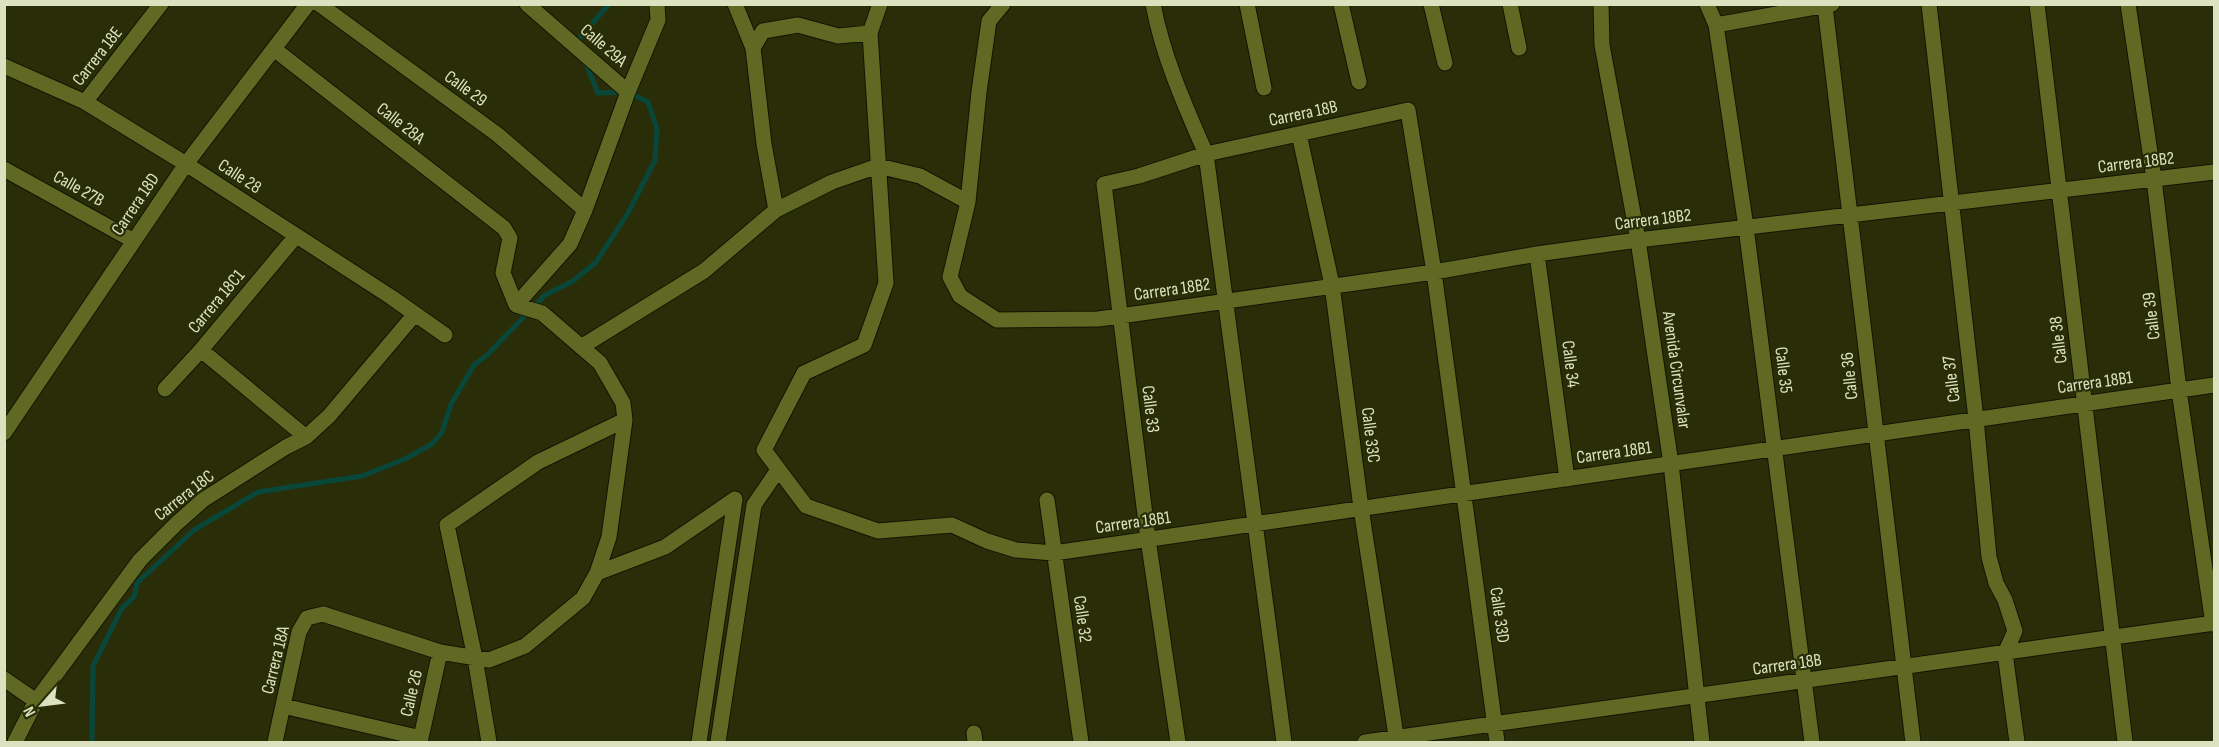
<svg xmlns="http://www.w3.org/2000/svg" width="2219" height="747" font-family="'Sofia Sans Condensed',sans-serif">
<rect width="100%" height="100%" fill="#292e08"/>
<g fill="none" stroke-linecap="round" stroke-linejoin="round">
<path stroke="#0a473b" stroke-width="5" d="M 580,44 L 579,39 L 609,4
M 92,742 L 93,666 L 122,608 L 134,597 L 137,583 L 194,530 L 258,492 L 362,476 L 405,459 L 432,444 L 442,432 L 451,404 L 474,365 L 487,355 L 545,295 L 573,281 L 596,262 L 628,213 L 655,160 L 657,129 L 648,102 L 628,92 L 598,93 L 584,59"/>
<g stroke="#121502" stroke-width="17">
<path id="street" d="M 319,4 L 498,135 L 585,210
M 527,4 L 628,92
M 735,4 L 753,48
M 880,4 L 870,33 L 886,283 L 864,345 L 804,373 L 764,450 L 806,506 L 878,531 L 952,525 L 987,541 L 1016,550 L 1054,553 L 2214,385
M 1153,4 C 1163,57 1185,106 1206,154 L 1284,742
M 1247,4 L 1264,88
M 1341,4 L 1359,82
M 1431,4 L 1445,63
M 1510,4 L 1519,48
M 1707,4 L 1716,25 L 1746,227 L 1812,742
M 1929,4 L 1976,419 L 1989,557 L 1996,583 L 2005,600 L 2015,631 L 2005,653 L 2017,742
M 2037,4 L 2125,742
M 2128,4 L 2154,179 L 2179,390 L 2213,624
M 1825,6 L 1913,742
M 1716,25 L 1832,4
M 274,49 L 504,228 L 510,238 L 503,273 L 516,305 L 542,313 L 600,363 L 623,403 L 625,420 L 609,537 L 597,573 L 583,598 L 525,646 L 489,660 L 440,652 L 323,614 L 307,618 L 299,632 L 275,742
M 4,66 L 85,102 L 186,164 L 391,297 L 445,335
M 85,102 L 161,4
M 1299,134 L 1332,285 L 1361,508 L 1397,742
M 4,169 L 134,241
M 968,202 L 979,92 L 989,21 L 1003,4
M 776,210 L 764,144 L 753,48 L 763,31 L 798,25 L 838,36 L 870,33
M 1537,254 L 1567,479
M 516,305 L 570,244 L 585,210 L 628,92 L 658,20 L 657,4
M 581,347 L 704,271 L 776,210 L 832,182 L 878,166 L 920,176 L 968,202 L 950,277 L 960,296 L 997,320 L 1098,319 L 1120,316 L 1434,272 L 1537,254 L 1638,240 L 2214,172
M 201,350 L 306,437
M 165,389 L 201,350 L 296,236
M 4,433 L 186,164 L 308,4
M 1047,500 L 1081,742
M 597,573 L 665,547 L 735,499 L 699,742
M 4,679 L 36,701
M 283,706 L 421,738
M 974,733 L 975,742
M 15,742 L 36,701 L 140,560 L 176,524 L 203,500 L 286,447 L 306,437 L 329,416 L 415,314
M 420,742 L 440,652
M 489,742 L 475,658 L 447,525 L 538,462 L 625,420
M 718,742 L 754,505 L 778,470
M 1178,742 L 1148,539 L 1104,184 L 1139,176 L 1206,154 L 1408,110 L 1434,272 L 1497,742
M 1365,742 L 2214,623"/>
</g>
<g stroke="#121502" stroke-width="17">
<path id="secondary" d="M 1601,4 L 1602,45 L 1638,240 L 1671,464 L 1702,742"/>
</g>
<use href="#street" stroke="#606923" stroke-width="15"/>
<use href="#secondary" stroke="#606923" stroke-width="15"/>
</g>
<g text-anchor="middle" stroke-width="4.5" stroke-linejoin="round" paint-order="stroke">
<g font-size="18" fill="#dce2bf" stroke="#292e08">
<text transform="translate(604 45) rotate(41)" y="6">Calle 29A</text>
<text transform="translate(97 56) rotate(-52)" y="6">Carrera 18E</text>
<text transform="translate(466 88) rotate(36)" y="6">Calle 29</text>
<text transform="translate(1303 113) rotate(-12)" y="6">Carrera 18B</text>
<text transform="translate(401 123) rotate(38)" y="6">Calle 28A</text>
<text transform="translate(2136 162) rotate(-7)" y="6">Carrera 18B2</text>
<text transform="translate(240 176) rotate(33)" y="6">Calle 28</text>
<text transform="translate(79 188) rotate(29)" y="6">Calle 27B</text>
<text transform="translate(135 204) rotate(-56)" y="6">Carrera 18D</text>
<text transform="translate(1653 219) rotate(-7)" y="6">Carrera 18B2</text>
<text transform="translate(1172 289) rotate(-8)" y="6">Carrera 18B2</text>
<text transform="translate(216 301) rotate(-50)" y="6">Carrera 18C1</text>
<text transform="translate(2151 316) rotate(-97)" y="6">Calle 39</text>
<text transform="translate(2058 340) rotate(-97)" y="6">Calle 38</text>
<text transform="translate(1571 364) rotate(83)" y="6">Calle 34</text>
<text transform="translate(1677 370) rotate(82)" y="6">Avenida Circunvalar</text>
<text transform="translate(1784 370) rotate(83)" y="6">Calle 35</text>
<text transform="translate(1849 376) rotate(-96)" y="6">Calle 36</text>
<text transform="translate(1951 379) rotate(-97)" y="6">Calle 37</text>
<text transform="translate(2095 382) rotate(-8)" y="6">Carrera 18B1</text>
<text transform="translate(1151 409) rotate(83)" y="6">Calle 33</text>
<text transform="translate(1371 435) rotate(83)" y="6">Calle 33C</text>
<text transform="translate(1614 452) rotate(-8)" y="6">Carrera 18B1</text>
<text transform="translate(184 495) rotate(-38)" y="6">Carrera 18C</text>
<text transform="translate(1133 522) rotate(-8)" y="6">Carrera 18B1</text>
<text transform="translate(1500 615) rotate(82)" y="6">Calle 33D</text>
<text transform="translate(1083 619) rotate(82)" y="6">Calle 32</text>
<text transform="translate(275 660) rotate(-76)" y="6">Carrera 18A</text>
<text transform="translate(1787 664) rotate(-8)" y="6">Carrera 18B</text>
<text transform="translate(411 693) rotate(-77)" y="6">Calle 26</text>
</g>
</g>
<rect width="2219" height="747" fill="none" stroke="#dce2bf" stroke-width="12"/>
<g transform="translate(42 705) rotate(242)" stroke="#292e08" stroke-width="4.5" paint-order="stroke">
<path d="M0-4.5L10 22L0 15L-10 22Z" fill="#dce2bf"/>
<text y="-9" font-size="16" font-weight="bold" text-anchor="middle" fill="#dce2bf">N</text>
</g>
</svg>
